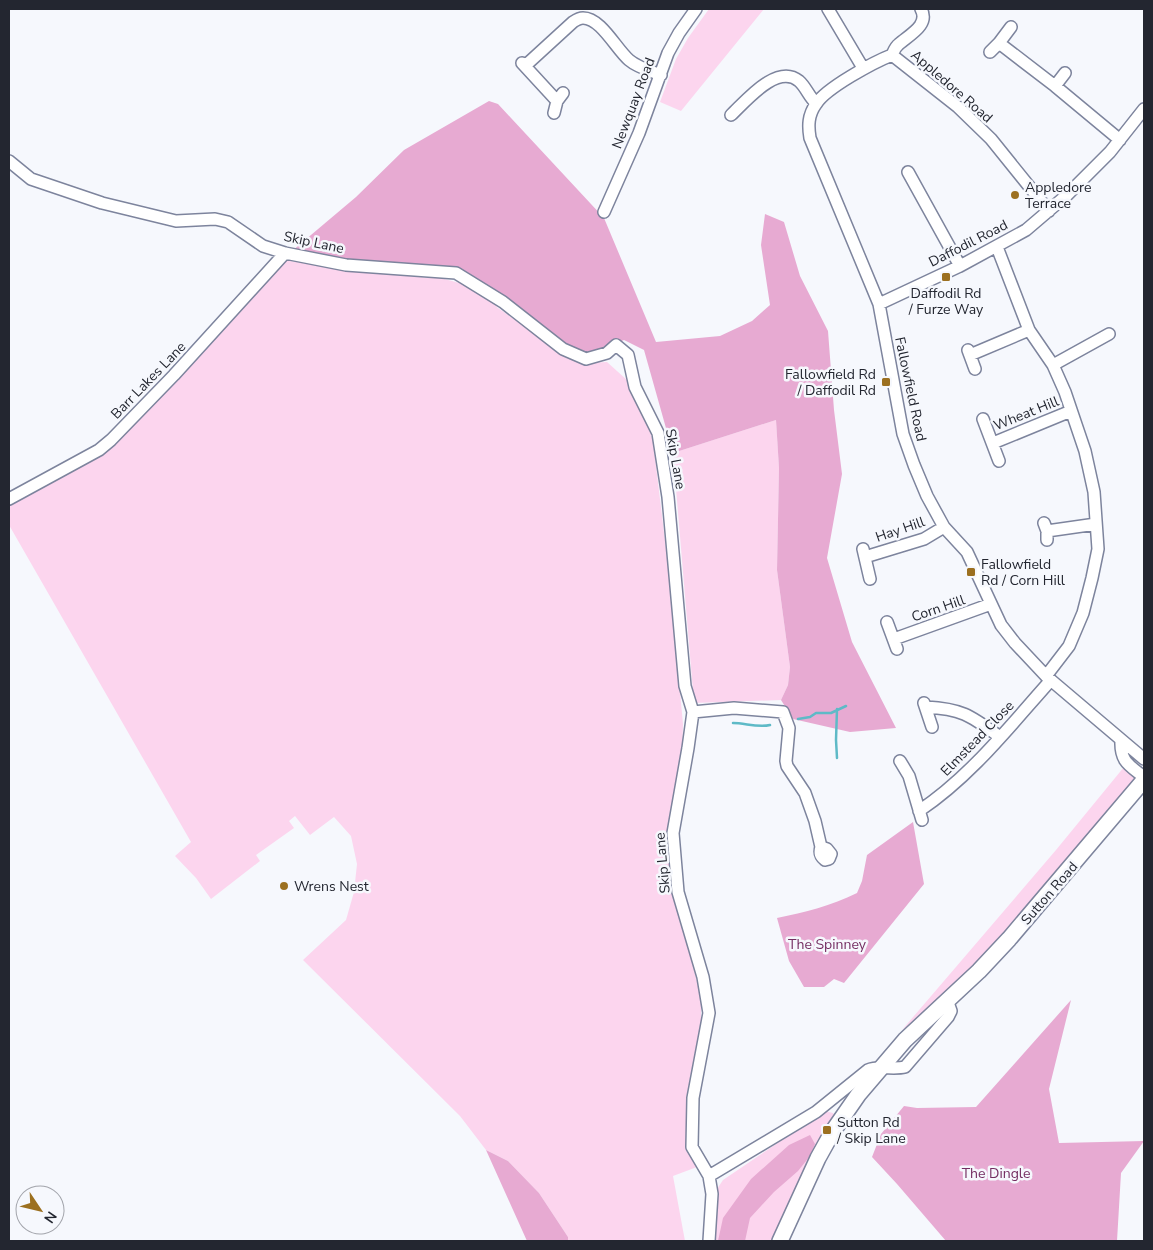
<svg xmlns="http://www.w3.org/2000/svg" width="1153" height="1250" font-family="'Nunito Sans',sans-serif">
<rect width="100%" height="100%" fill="#f6f8fd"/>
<path fill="#fcd5ee" d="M 709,9 L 764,9 L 681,111 L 660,102 L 676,59 L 688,38 Z
M 284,260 L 346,270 L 430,278 L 441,278 L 481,289 L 498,308 L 559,350 L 585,363 L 607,362 L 627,380 L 640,401 L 653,441 L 669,574 L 683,724 L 682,759 L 667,838 L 677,902 L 701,998 L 701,1021 L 686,1099 L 687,1150 L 697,1167 L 673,1176 L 685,1241 L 568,1241 L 568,1237 L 539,1193 L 508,1161 L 486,1150 L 460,1116 L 303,960 L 346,920 L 354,892 L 357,864 L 351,836 L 334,817 L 310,835 L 295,816 L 289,821 L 294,828 L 256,855 L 260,861 L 211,899 L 196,878 L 175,856 L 191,842 L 9,525 L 9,507 L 69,470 L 102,453 Z
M 776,420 L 779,468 L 777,570 L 790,667 L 788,685 L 781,700 L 694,703 L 673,453 Z
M 1124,767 L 1139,780 L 977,968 L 902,1030 L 1056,850 Z
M 825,1111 L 833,1113 L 835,1116 L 775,1241 L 714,1241 L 717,1189 L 723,1180 Z"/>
<path fill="#e7aad2" d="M 489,101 L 498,104 L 604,218 L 656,342 L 720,336 L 752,321 L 770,305 L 761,245 L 765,214 L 784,222 L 800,276 L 828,331 L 834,410 L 842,474 L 827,558 L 852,642 L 896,728 L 850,732 L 793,719 L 781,700 L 788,685 L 790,667 L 777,570 L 779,468 L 776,420 L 673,453 L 644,350 L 624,340 L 588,355 L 565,346 L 461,271 L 346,261 L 292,251 L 356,197 L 404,150 Z
M 913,822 L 924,884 L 844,983 L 834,979 L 824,987 L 804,987 L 789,961 L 777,918 C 805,912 831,906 857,893 L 862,881 L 867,855 Z
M 1071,1000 L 1049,1089 L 1059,1143 L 1144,1141 L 1121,1173 L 1117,1241 L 946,1241 L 897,1184 L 872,1157 L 881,1134 L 904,1106 L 917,1108 L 976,1107 Z
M 810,1135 L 815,1144 L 810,1156 L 798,1171 L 774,1192 L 750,1218 L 745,1241 L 718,1241 L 723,1218 L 751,1179 L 789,1145 Z
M 486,1150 L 508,1161 L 539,1193 L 568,1237 L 568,1241 L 527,1241 Z"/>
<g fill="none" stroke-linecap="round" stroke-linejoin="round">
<path stroke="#5ebac7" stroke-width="2.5" d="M 798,719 L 810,717 L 816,713 L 831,713 L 846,706
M 733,723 C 745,723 758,728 770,725
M 837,758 L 836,740 L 837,709"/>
<g stroke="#7d849d" stroke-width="14">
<path id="minor" d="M 828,9 L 863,68
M 999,43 L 1055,86 L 1120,140
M 990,52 L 999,43 L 1011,27
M 892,55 C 874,62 826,88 816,104 C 808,115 808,126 810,138 L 879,304 L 903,434 L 914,465 L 927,496 L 944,527 L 967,552 L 1001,625 L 1015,643 L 1046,676 L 1144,759
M 892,55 L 958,107 L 991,139 L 1049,211
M 892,55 C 894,51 895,47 899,44 C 909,35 930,25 921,9
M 522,63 L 557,101
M 526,65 L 573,22 C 576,20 579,18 583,18 C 601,18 616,49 629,60 C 637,67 650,71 661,75
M 1055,86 L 1065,73
M 554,113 L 557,101 L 563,93
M 731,115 C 746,101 777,63 799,81 C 806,87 809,97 816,103
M 9,161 L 31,179 L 102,203 L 176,221 L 215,219 L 228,222 L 263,246 L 285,253 L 346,265 L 456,273 L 503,302 L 563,349 L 586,359 L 607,353 L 616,345 L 628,355 L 635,387 L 658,433 L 668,497 L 685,686 L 693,712 L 688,748 L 673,833 L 678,892 L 703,977 L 709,1013 L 693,1098 L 692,1147 L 709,1176 L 712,1194 L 709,1241
M 908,172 L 960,266
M 604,212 L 639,133 L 668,53 L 679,33 L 696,9
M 997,247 L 1029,330 L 1053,365 L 1065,392 L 1085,451 L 1094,492 L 1098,549 L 1092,578 L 1083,613 L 1069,646 L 1046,676
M 879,304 L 960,266 L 1026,230 L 1067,195 L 1110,152 L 1144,109
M 968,350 L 975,369
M 970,355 L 1029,330
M 1053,365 L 1109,334
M 983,419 L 999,461
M 993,443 L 1071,411
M 9,499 L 99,450 L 111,440 L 174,375 L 285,253
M 1044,523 L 1047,531 L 1047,540
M 1047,531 L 1096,524
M 863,549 L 870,579
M 865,557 L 924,539 L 944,527
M 887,622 L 897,649
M 894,639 L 991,604
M 924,703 L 932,727
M 926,707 C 963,709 971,716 1000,737
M 693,712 L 734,708 L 783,712 L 789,728 L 786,761 L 787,766 L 805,793 L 815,821 L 821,847 L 827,849 L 831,854 L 829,859 L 825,860 C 820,856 819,853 821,847
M 1121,740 C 1120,762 1129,765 1144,777
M 900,761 L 909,776 L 922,820
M 919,811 C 971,776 1009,727 1051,680
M 709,1176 L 816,1112 L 868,1070 C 878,1065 893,1070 905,1067 L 948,1017 L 951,1011 L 947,1000"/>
</g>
<g stroke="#7d849d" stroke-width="18">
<path id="major" d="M 780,1241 L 818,1158 L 833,1131 L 858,1095 L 905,1040 L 979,971 L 1009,939 L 1144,780"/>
</g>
<use href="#minor" stroke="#fff" stroke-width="11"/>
<use href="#major" stroke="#fff" stroke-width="15"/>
</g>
<g fill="#9c7020" stroke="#f6f8fd" stroke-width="2">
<circle cx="1015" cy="195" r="5"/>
<rect x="941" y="272" width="10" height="10" rx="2.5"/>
<rect x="881" y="377" width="10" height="10" rx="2.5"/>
<rect x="966" y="567" width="10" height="10" rx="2.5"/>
<circle cx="284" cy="886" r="5"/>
<rect x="822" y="1125" width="10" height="10" rx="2.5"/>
</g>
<g text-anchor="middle" stroke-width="5" stroke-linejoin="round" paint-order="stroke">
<g font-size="14" fill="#232630" stroke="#f6f8fd">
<text transform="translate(952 86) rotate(41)" y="5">Appledore Road</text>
<text transform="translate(633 103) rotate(-69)" y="5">Newquay Road</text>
<text transform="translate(314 242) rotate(12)" y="5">Skip Lane</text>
<text transform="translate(968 243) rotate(-27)" y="5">Daffodil Road</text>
<text transform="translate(148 380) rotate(-46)" y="5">Barr Lakes Lane</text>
<text transform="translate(911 389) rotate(78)" y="5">Fallowfield Road</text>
<text transform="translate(1026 413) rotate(-22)" y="5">Wheat Hill</text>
<text transform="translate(676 459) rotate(80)" y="5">Skip Lane</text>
<text transform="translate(900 529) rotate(-19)" y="5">Hay Hill</text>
<text transform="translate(938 608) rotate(-19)" y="5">Corn Hill</text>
<text transform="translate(977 738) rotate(-46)" y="5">Elmstead Close</text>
<text transform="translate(662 863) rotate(-95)" y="5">Skip Lane</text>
<text transform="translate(1049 893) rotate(-49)" y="5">Sutton Road</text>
</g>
<g font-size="14" fill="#232630" stroke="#f6f8fd" text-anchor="start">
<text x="1025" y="192">Appledore<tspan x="1025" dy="16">Terrace</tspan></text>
<text x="946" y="298" text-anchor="middle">Daffodil Rd<tspan x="946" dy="16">/ Furze Way</tspan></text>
<text x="876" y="379" text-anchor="end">Fallowfield Rd<tspan x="876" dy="16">/ Daffodil Rd</tspan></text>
<text x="981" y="569">Fallowfield<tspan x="981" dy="16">Rd / Corn Hill</tspan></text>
<text x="294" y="891">Wrens Nest</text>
<text x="837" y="1127">Sutton Rd<tspan x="837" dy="16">/ Skip Lane</tspan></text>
</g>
<g font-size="14" fill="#742d61" stroke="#f6f8fd">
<text x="827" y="949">The Spinney</text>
<text x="996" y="1178">The Dingle</text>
</g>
</g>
<rect width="1153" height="1250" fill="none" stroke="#232630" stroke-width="20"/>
<g transform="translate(40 1210) rotate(125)"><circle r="24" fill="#f6f8fd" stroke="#a2a4ab"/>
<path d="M0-4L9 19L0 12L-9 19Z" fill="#9c7020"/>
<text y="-8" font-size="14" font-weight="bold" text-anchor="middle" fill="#232630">N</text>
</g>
</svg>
